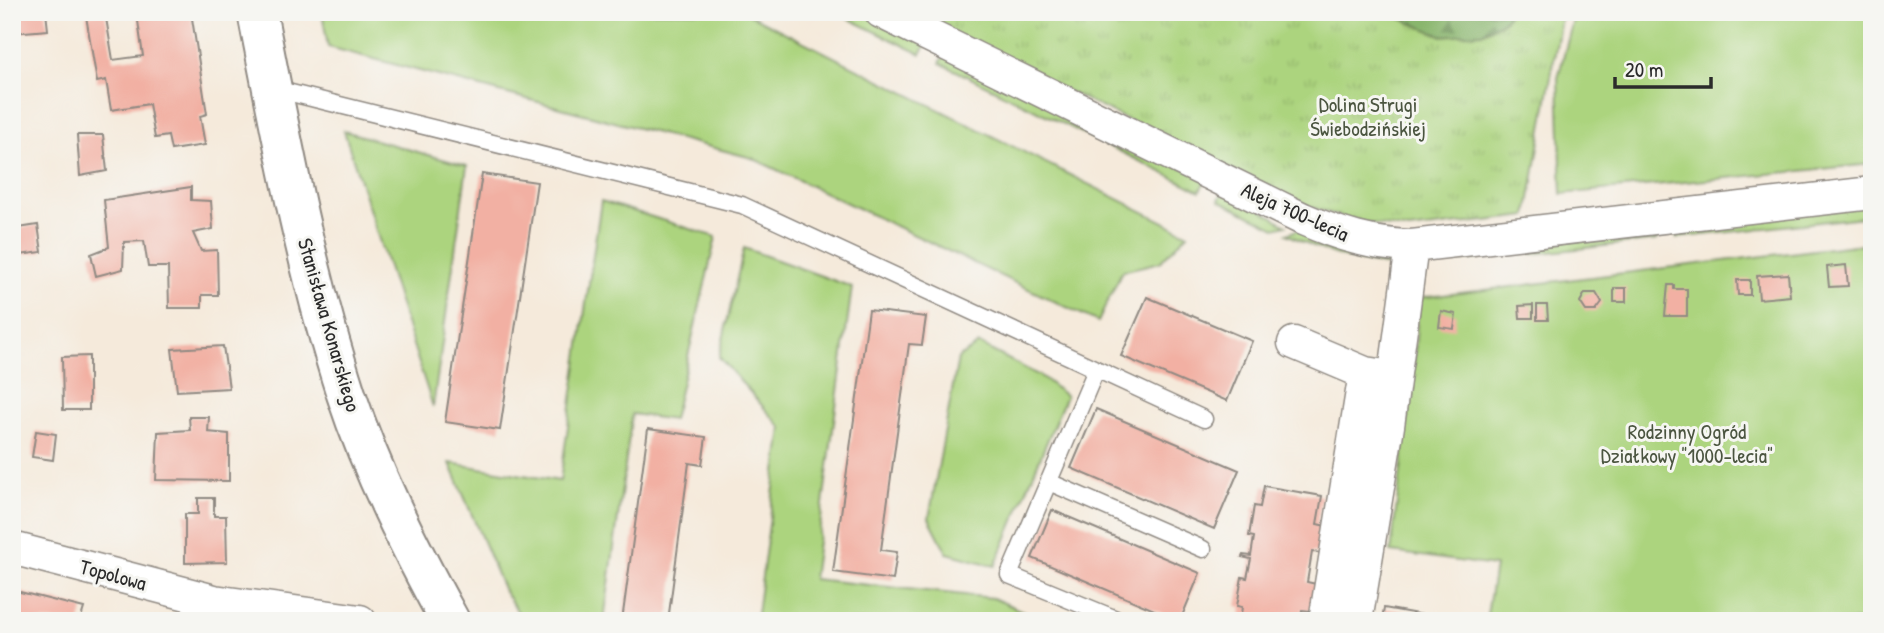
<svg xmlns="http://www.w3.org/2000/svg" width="1884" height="633" font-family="'Patrick Hand',sans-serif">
<defs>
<pattern id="forest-firs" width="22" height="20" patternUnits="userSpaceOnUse" patternTransform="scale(1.75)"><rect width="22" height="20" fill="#89b66d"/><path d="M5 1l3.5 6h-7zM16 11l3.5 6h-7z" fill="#70945a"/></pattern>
<pattern id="park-tufts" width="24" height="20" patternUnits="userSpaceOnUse" patternTransform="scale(1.75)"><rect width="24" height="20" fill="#acd47e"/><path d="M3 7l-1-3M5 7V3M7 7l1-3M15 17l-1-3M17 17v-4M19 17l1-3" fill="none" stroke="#94b66d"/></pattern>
</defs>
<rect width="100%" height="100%" fill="#f6f6f2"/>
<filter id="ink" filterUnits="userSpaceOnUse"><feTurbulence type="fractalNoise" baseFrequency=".0143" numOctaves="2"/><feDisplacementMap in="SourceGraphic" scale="14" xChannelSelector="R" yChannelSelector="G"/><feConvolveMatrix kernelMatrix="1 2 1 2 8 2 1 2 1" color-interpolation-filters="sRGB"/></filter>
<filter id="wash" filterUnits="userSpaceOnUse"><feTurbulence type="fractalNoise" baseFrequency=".00686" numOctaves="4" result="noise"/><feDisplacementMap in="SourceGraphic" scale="28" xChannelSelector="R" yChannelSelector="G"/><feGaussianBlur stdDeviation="1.57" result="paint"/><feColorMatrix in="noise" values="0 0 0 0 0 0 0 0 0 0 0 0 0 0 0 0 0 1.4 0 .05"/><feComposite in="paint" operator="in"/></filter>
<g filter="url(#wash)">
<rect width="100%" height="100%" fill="#f5eadb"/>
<path fill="#acd47e" stroke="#6c8054" stroke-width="2" d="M 322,12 L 744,12 L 1188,234 L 1160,262 L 1122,271 L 1098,322 L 752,158 L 328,47 Z
M 835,12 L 869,12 L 928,41 L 921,54 Z
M 1575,12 L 1872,12 L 1872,164 L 1562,194 L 1558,78 Z
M 946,51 L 1206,179 L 1200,191 L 940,63 Z
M 344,131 L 467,166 L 433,407 Z
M 1225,187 L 1286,225 L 1275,228 L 1219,200 Z
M 601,201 L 716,237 L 673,420 L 632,414 L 604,621 L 524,621 L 504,591 L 450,463 L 560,481 Z
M 1872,201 L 1872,216 L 1677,238 L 1675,223 Z
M 1655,225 L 1657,240 L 1532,254 L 1524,250 L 1522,246 Z
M 1306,226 L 1368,249 L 1403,265 C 1362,267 1324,252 1287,234 Z
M 1872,243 L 1872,621 L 1486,621 L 1495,566 L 1391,552 L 1414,364 L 1419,298 Z
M 744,248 L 852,287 L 813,579 L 993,598 L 1045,621 L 756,621 L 782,428 L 719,357 Z
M 1512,248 L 1510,253 L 1504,256 L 1414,265 L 1414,260 Z
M 979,344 L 1042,377 L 1066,396 L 995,566 L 947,553 L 929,518 L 958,358 Z"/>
<path fill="url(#forest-firs)" stroke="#5a704c" stroke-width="2" d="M 1385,12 L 1510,12 L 1503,22 L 1482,33 L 1442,36 Z"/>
<path fill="url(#park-tufts)" stroke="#6c8054" stroke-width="2" d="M 903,12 L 1385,12 L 1442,36 L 1482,33 L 1503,22 L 1510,12 L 1562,12 L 1527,216 L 1409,230 L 1354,221 L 1305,205 Z"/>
<g id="blocks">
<path fill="#f2b0a3" d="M 12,12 L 46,12 L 48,30 L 12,33 Z
M 105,12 L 113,60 L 143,56 L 137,14 L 191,12 L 207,114 L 200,116 L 205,145 L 171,150 L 168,136 L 155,138 L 149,104 L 111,110 L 106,80 L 97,82 L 86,16 Z
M 77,135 L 103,135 L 107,171 L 80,176 Z
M 482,174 L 537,182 L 500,430 L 445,422 Z
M 191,187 L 191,200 L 211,201 L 213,229 L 193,233 L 201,251 L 217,250 L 218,295 L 202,295 L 202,308 L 169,308 L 168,267 L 148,267 L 144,241 L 124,242 L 123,269 L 96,276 L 91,254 L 109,247 L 104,200 Z
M 38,225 L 42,252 L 12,256 L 12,229 Z
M 1846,265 L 1848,286 L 1829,287 L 1827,267 Z
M 1788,274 L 1790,296 L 1759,299 L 1757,276 Z
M 1737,280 L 1750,280 L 1750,295 L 1738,295 Z
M 1668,285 L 1674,285 L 1674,289 L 1687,289 L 1687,316 L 1665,316 Z
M 1614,288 L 1626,288 L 1626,302 L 1614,302 Z
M 1585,293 L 1596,293 L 1602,303 L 1596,311 L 1586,311 L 1580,302 Z
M 1147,297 L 1252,341 L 1227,401 L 1121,356 Z
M 1533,305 L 1533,318 L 1520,318 L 1519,306 Z
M 1537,305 L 1547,305 L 1548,320 L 1537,320 Z
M 869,310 L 926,317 L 922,345 L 909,344 L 881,550 L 897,552 L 893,580 L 833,572 Z
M 1441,311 L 1456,314 L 1454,329 L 1439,327 Z
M 223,346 L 229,388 L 177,391 L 172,349 Z
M 89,356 L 89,410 L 63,410 L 62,357 Z
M 1096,409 L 1239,470 L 1214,529 L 1071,468 Z
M 189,417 L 209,417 L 208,432 L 229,434 L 229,481 L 156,480 L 158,432 L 190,430 Z
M 648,429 L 706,437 L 702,465 L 689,463 L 668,621 L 622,621 Z
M 36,431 L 56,434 L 53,460 L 32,457 Z
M 1264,486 L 1322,496 L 1317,524 L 1326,526 L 1321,553 L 1312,552 L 1307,582 L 1316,584 L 1311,611 L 1302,610 L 1300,621 L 1240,621 L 1242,607 L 1237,606 L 1242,577 L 1247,578 L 1251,559 L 1242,557 L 1243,555 L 1251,556 L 1254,537 L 1249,536 L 1254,506 L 1260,507 Z
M 198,498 L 214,498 L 214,516 L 226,516 L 227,562 L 185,563 L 185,514 L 198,514 Z
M 1052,510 L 1200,573 L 1180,621 L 1032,558 Z
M 12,590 L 84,608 L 80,621 L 12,621 Z
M 1384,608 L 1446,619 L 1446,621 L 1382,621 Z"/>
</g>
</g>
<g filter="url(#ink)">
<use href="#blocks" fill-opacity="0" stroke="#908a83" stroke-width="2"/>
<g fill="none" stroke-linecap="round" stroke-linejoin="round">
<g stroke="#908a83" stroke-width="19">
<path id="lane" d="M 275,89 L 742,205 L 1204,419
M 1049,482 L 1203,549
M 1099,612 L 1121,621
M 1094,621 L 1099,612 L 1009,575 L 1096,370"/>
</g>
<g stroke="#908a83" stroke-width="35">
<path id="street" d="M 881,12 L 1303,219 C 1340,235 1372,245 1412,246 L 1872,193
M 1294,343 L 1365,373 L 1385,376
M 12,548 L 214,601 L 360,621
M 1325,621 L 1365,373
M 1356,621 L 1388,426 L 1412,246"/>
</g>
<g stroke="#908a83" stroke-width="42">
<path id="secondary" d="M 257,12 C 282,140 306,270 346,394 C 372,473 410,548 450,621"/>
</g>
<use href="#lane" stroke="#fff" stroke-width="16"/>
<use href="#street" stroke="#fff" stroke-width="32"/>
<use href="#secondary" stroke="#fff" stroke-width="38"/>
</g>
</g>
<g text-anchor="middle" stroke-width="6" stroke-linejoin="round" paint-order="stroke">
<g font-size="21" fill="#4b5540" stroke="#f6f6f2">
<text x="1368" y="112">Dolina Strugi<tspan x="1368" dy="24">Świebodzińskiej</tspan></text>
<text x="1687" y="439">Rodzinny Ogród<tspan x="1687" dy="24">Działkowy "1000-lecia"</tspan></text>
</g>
<g font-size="21" fill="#2b2b2b" stroke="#f6f6f2">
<text transform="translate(1295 212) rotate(24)" y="7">Aleja 700-lecia</text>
<text transform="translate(329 325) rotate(74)" y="7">Stanisława Konarskiego</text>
<text transform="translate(113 575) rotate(15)" y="7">Topolowa</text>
</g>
</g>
<rect width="1884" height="633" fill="none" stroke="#f6f6f2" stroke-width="42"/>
<path d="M1615 77v10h96v-10" fill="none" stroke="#2b2b2b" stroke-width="3.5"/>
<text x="1625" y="77" font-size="21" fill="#2b2b2b" stroke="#f6f6f2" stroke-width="5" paint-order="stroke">20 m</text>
</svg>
